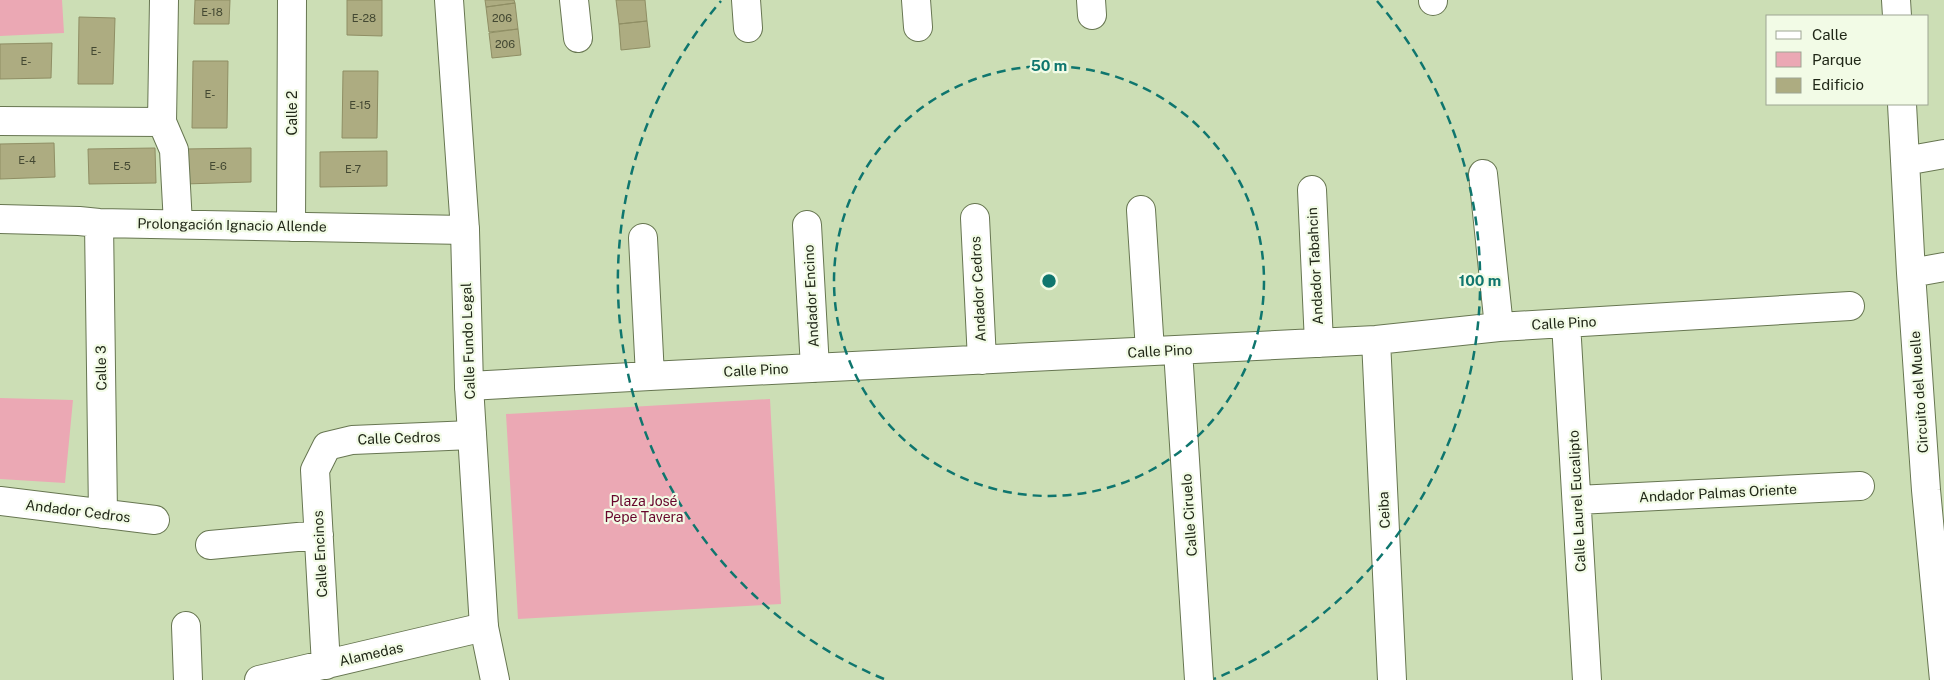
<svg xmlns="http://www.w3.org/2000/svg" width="1944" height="680" font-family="'Public Sans',sans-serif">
<rect width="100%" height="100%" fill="#ccdeb5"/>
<path fill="#eba8b4" d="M 0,0 L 62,0 L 64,33 L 0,36 Z
M 0,398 L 73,400 L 65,483 L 0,479 Z
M 770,399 L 781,604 L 518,619 L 506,414 Z"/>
<path fill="#adac81" stroke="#8f8e64" d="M 195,0 L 230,0 L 229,24 L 194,24 Z
M 347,0 L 382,0 L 382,36 L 347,35 Z
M 485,0 L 514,0 L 515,3 L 486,7 Z
M 616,0 L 645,0 L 647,21 L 619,24 Z
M 515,3 L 518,29 L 489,32 L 486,7 Z
M 79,17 L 115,18 L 113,84 L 78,84 Z
M 647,21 L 650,47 L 621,50 L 619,24 Z
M 518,29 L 521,55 L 492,58 L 489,33 Z
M 52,43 L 51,78 L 0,79 L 0,44 Z
M 193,61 L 228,61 L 227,128 L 192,128 Z
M 343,71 L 378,71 L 377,138 L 342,138 Z
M 54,143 L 55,177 L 0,179 L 0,144 Z
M 155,148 L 156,183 L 89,184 L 88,149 Z
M 251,148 L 251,182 L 184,184 L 184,149 Z
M 387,151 L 387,186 L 320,187 L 320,152 Z"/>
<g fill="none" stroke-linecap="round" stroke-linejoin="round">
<g stroke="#677651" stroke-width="30">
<path id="street" d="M 164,0 L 162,122 L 174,150 L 178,224
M 574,0 L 578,38
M 746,0 L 748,28
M 916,0 L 918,27
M 1091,0 L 1092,15
M 1433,0 L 1433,1
M 1896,0 L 1897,16
M 1902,104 L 1911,273 L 1926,490 L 1944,680
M 0,121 L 162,122
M 1905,161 L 1944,154
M 1483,174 L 1499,327
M 1312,190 L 1319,343
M 1141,210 L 1150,351
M 975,218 L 982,360
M 0,219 L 79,221 L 99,223 L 465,230
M 99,223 L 103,514
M 807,225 L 815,368
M 291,227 L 292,0
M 643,238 L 650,376
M 1911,273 L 1944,267
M 1566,323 L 1587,680
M 1376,340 L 1392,680
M 1178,350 L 1199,680
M 469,386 L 650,376 L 1376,340 L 1499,327 L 1850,306
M 1577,500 L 1860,486
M 0,501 L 155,520
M 210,545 L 319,535
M 186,626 L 188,680
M 326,665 L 315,470 L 327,446 L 352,440 L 472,435
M 259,680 L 484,627"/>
</g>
<g stroke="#677651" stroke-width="30">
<path id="secondary" d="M 449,0 L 465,230 L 469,386 L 484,627 L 495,680"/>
</g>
<use href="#street" stroke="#fff" stroke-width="28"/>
<use href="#secondary" stroke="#fff" stroke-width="28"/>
</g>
<g fill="none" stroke="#0f766e" stroke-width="2.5" stroke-dasharray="9 6">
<circle cx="1049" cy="281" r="215"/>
<path d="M884 679A431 431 0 0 1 721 1M1377 1A431 431 0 0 1 1214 679"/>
</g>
<g text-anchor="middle" stroke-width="4.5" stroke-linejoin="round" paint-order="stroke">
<g font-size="11" fill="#434832">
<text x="212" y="16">E-18</text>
<text x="364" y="22">E-28</text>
<text x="502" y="22">206</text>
<text x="505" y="48">206</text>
<text x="96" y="55">E-</text>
<text x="26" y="65">E-</text>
<text x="210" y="98">E-</text>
<text x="360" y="109">E-15</text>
<text x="27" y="164">E-4</text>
<text x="122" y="170">E-5</text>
<text x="218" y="170">E-6</text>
<text x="353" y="173">E-7</text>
</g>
<g font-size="14" fill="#202717" stroke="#f2fbe6">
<text transform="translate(292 113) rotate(-90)" y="5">Calle 2</text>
<text transform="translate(232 225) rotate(1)" y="5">Prolongación Ignacio Allende</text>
<text transform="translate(1315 266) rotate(-93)" y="5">Andador Tabahcin</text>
<text transform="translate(978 289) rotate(-93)" y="5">Andador Cedros</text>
<text transform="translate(811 296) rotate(-93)" y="5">Andador Encino</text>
<text transform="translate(1564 323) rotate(-3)" y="5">Calle Pino</text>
<text transform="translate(468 341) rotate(-92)" y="5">Calle Fundo Legal</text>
<text transform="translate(1160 351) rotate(-3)" y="5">Calle Pino</text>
<text transform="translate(101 368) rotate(-91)" y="5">Calle 3</text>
<text transform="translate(756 370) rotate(-3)" y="5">Calle Pino</text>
<text transform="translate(1919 392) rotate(-94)" y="5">Circuito del Muelle</text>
<text transform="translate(399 438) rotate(-2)" y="5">Calle Cedros</text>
<text transform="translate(1718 493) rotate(-3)" y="5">Andador Palmas Oriente</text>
<text transform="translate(1577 501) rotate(-93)" y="5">Calle Laurel Eucalipto</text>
<text transform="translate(1384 510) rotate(-93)" y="5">Ceiba</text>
<text transform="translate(78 511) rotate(7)" y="5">Andador Cedros</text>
<text transform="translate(1189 515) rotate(-94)" y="5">Calle Ciruelo</text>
<text transform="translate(320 554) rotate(-93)" y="5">Calle Encinos</text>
<text transform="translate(371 654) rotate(-13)" y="5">Alamedas</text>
</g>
<g font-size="14" fill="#67052b" stroke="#f2fbe6">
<text x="644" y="506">Plaza José<tspan x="644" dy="16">Pepe Tavera</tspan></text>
</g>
</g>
<circle cx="1049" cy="281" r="8" fill="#0f766e" stroke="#f2fbe6" stroke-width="2.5"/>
<g font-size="15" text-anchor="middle" font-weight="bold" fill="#0f766e" stroke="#f2fbe6" stroke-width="4.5" stroke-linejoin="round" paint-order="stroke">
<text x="1049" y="71">50 m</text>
<text x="1480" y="286">100 m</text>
</g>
<rect x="1766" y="15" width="162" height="90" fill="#f2fbe6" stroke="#9ea693"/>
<rect x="1776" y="31" width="25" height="8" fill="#ffffff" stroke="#9ea693"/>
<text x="1812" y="40" font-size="15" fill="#202717">Calle</text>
<rect x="1776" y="52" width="25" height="15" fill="#eba8b4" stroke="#9ea693"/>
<text x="1812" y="65" font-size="15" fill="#202717">Parque</text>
<rect x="1776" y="78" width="25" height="15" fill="#adac81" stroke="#9ea693"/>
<text x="1812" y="90" font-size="15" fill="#202717">Edificio</text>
</svg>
